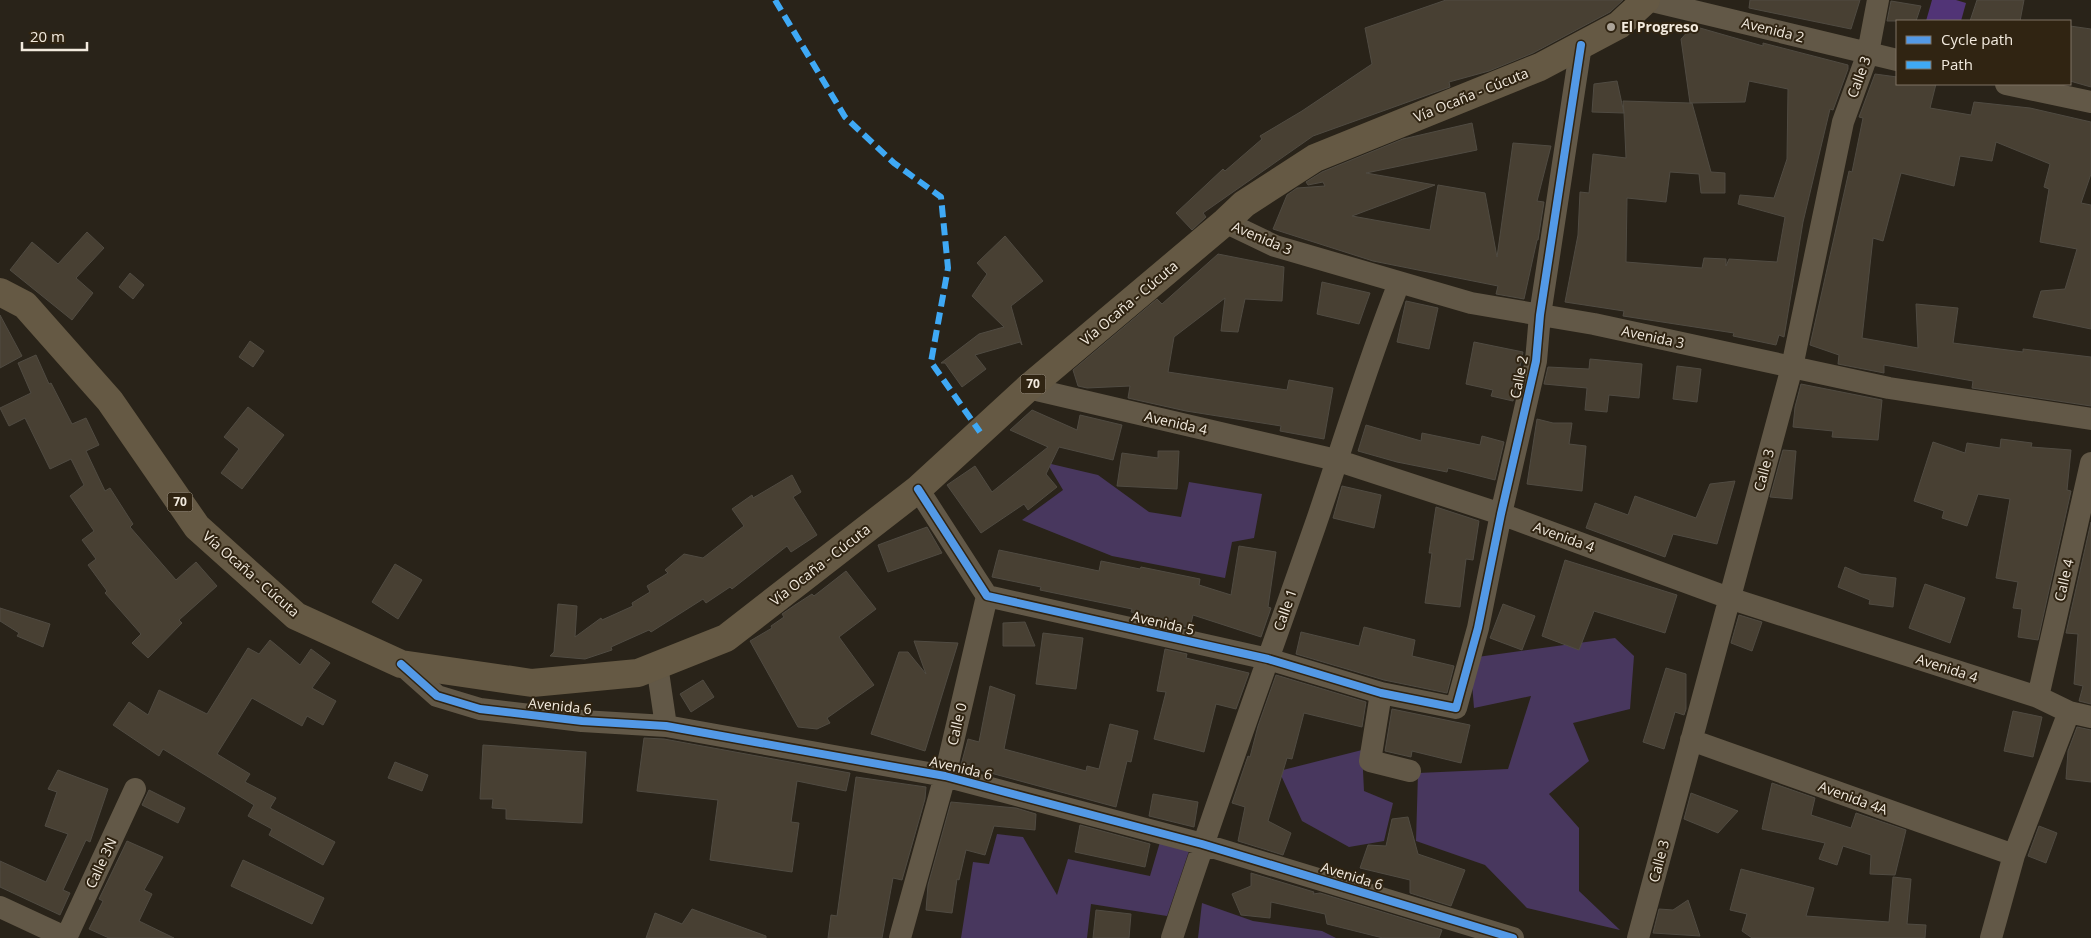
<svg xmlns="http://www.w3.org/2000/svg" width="2091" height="938" font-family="'Open Sans',sans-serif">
<rect width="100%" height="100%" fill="#292319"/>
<path fill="#48375e" d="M 1047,463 L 1098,475 L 1149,512 L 1181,517 L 1189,482 L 1262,494 L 1254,538 L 1232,542 L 1225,578 L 1112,556 L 1022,520 L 1063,490 Z
M 1615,638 L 1634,656 L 1630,709 L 1573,723 L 1589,761 L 1549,794 L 1579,828 L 1579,891 L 1620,930 L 1527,908 L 1485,865 L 1416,841 L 1418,773 L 1508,769 L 1531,696 L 1474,708 L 1470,658 Z
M 1362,750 L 1364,791 L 1393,803 L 1384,841 L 1349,847 L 1302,821 L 1279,771 Z
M 997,834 L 1023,837 L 1057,895 L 1068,859 L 1150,876 L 1160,842 L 1189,851 L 1167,916 L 1091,904 L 1087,938 L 961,938 L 973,862 L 989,864 Z
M 1202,903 L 1253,921 L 1322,931 L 1336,938 L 1198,938 Z"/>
<path fill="#513476" d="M 1932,0 L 1956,0 L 1966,3 L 1961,21 L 1926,21 Z"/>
<path fill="#484033" stroke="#504b42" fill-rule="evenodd" d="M 1446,0 L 1623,0 L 1610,12 L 1533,53 L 1489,71 L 1449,82 L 1450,87 L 1433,93 L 1313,136 L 1203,213 L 1206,217 L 1192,230 L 1176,213 L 1223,169 L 1225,171 L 1262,139 L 1260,136 L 1302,111 L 1372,64 L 1365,28 Z
M 1750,0 L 1860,0 L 1851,29 L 1749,8 Z
M 1977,0 L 2024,0 L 2020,21 L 1970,21 Z
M 1891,1 L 1921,6 L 1916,21 L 1887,21 Z
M 1693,26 L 1763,46 L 1763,43 L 1848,65 L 1848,69 L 1833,110 L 1830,109 L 1803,222 L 1784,337 L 1779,335 L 1776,345 L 1733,336 L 1734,333 L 1623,316 L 1624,311 L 1565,302 L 1578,235 L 1580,192 L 1589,193 L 1593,154 L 1626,158 L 1624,113 L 1592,112 L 1594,84 L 1617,81 L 1624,113 L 1623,101 L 1690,103 L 1681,39 ZM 1749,81 L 1788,89 L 1787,159 L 1774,198 L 1740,195 L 1738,204 L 1785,217 L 1777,262 L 1729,259 L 1726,266 L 1726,259 L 1704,258 L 1702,268 L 1626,262 L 1627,198 L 1666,202 L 1670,172 L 1699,174 L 1701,193 L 1725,193 L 1725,173 L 1711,172 L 1692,103 L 1690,103 L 1745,102 Z
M 2070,26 L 2091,29 L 2091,87 L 2070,81 Z
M 1875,74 L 1897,77 L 1897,84 L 1936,84 L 1930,108 L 1971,115 L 1974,102 L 2030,108 L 2091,122 L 2091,174 L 2081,203 L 2091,205 L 2091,329 L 2033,317 L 2041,291 L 2065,289 L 2077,249 L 2040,242 L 2049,189 L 2044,187 L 2050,164 L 1996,142 L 1992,161 L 1960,156 L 1954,186 L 1901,173 L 1883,241 L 1873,238 L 1862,338 L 1918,348 L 1916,304 L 1958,308 L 1953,343 L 2023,352 L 2023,349 L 2091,357 L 2091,406 L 1972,388 L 1973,381 L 1884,365 L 1884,373 L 1838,364 L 1839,355 L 1810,345 L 1849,171 L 1852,172 L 1863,118 L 1859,117 Z
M 1472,123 L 1477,150 L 1366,173 L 1435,185 L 1352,216 L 1430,230 L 1438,185 L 1485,193 L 1497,257 L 1513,143 L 1551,146 L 1537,201 L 1544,202 L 1538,240 L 1537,240 L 1524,299 L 1496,294 L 1498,286 L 1373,261 L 1273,229 L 1287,195 L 1297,188 L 1325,186 L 1323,182 L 1308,185 L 1306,182 L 1322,172 L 1403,139 Z
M 87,232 L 104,248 L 76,278 L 93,293 L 72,320 L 10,270 L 32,242 L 58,264 Z
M 1005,236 L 1043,281 L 1011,306 L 1022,345 L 1020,342 L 975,355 L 986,369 L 962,387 L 945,363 L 941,363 L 979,334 L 1004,327 L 972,296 L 987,274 L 977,263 Z
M 1218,254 L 1284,267 L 1282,301 L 1245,299 L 1238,332 L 1221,331 L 1225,298 L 1174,337 L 1168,372 L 1287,390 L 1289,380 L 1333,388 L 1324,439 L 1280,431 L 1281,426 L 1186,411 L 1128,398 L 1130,386 L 1087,388 L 1078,386 L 1073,370 L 1157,299 L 1162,304 Z
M 130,273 L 144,285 L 133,299 L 119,287 Z
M 1322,282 L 1370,293 L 1359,324 L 1317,314 Z
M 1406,301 L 1438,308 L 1429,349 L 1397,342 Z
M 0,315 L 22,356 L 0,368 Z
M 250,341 L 264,351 L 253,367 L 239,357 Z
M 1474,342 L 1523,352 L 1513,401 L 1491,396 L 1493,390 L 1466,384 Z
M 36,355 L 49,384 L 51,383 L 72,424 L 86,418 L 99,445 L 86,451 L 105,491 L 110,488 L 133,524 L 130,527 L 176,580 L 196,562 L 217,586 L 179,620 L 182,623 L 148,658 L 132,643 L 141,634 L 105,593 L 107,591 L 88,565 L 96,559 L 82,540 L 94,531 L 70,496 L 84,485 L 71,459 L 50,469 L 25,418 L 9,426 L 0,408 L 31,393 L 18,363 Z
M 1590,359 L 1642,364 L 1639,398 L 1609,395 L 1607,412 L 1585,410 L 1587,388 L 1544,384 L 1548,367 L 1589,369 Z
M 1677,366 L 1701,369 L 1697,402 L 1673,399 Z
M 1801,384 L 1882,400 L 1878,440 L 1832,437 L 1833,431 L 1793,427 L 1795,407 Z
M 248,407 L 284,435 L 242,489 L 221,473 L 239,449 L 224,437 Z
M 1032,410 L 1077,430 L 1080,415 L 1122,425 L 1113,460 L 1059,447 L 1046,474 L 1057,487 L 1028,510 L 1024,504 L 981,533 L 947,485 L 975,466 L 992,492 L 1048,447 L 1010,430 Z
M 1537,419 L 1553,423 L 1572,423 L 1569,444 L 1586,446 L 1582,491 L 1527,484 Z
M 1366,425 L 1421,441 L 1422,433 L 1480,445 L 1482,436 L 1504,442 L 1495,480 L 1448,468 L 1447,472 L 1397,462 L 1358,451 Z
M 2001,439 L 2032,443 L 2031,447 L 2071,450 L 2067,490 L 2071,491 L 2038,640 L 2018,637 L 2022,609 L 2013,608 L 2018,582 L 1996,578 L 2010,499 L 1978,494 L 1967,526 L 1942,518 L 1944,511 L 1914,501 L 1933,442 L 1965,453 L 1967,443 L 2000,448 Z
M 1783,450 L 1796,451 L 1792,499 L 1770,497 Z
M 1158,451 L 1179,451 L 1177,489 L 1117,486 L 1122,453 L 1158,458 Z
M 792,475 L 801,492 L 793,497 L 817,535 L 791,552 L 787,546 L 732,589 L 730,587 L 706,603 L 703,599 L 651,632 L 649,630 L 611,647 L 612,650 L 585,659 L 550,656 L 554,652 L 558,604 L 577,606 L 575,637 L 601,618 L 602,620 L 633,606 L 632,603 L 650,592 L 647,586 L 668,573 L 665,570 L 684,554 L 703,558 L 744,526 L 732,509 L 752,495 L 753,498 Z
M 1735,481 L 1717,544 L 1673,534 L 1665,557 L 1586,528 L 1595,503 L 1628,515 L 1635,496 L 1696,518 L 1710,484 Z
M 1342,486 L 1381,495 L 1374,528 L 1333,518 Z
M 1436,507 L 1479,521 L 1473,560 L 1466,559 L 1460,607 L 1425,603 L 1432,553 L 1429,553 Z
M 2091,522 L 2091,704 L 2079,701 L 2083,686 L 2074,684 L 2078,634 L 2066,633 Z
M 927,527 L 942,553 L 888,572 L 878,545 Z
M 1239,546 L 1276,552 L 1268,607 L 1271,608 L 1261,637 L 1193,615 L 1190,628 L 1169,623 L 1170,620 L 1131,612 L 1132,609 L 1040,590 L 1041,587 L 992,577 L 999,550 L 1099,571 L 1101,561 L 1140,569 L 1141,567 L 1200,579 L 1199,585 L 1231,595 Z
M 1565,560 L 1677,595 L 1665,633 L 1594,611 L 1579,650 L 1542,636 Z
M 395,564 L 422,580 L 398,619 L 372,602 Z
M 1845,567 L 1861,574 L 1896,578 L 1893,607 L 1869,604 L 1870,600 L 1838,587 Z
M 846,571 L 876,609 L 839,637 L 874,685 L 827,718 L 830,723 L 817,729 L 798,727 L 750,641 L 772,628 L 771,626 L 784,617 L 782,614 L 795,605 L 812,594 L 814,596 Z
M 1925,584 L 1965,598 L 1950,643 L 1909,628 Z
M 1503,604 L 1535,616 L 1522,650 L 1490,638 Z
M 0,608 L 50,624 L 43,647 L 17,636 L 19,633 L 0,621 Z
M 1739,615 L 1762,622 L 1752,651 L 1731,643 Z
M 1025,622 L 1035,646 L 1003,646 L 1003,623 Z
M 1364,627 L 1415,640 L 1412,656 L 1454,666 L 1447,693 L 1384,680 L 1296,654 L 1301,632 L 1359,646 Z
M 1043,633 L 1083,638 L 1076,689 L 1036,684 Z
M 270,640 L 300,665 L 311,649 L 330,663 L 312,688 L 336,701 L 323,725 L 307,716 L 302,726 L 252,698 L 217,754 L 250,774 L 245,782 L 276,798 L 270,808 L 335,842 L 323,865 L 269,835 L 272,829 L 248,816 L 254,805 L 163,749 L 159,756 L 113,725 L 129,702 L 148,715 L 159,690 L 207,714 L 248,648 L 259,654 Z
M 914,641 L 958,643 L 925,751 L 871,734 L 899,652 L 908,652 L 926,674 Z
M 1165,649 L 1187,654 L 1186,658 L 1249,673 L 1236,709 L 1216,704 L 1204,752 L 1154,739 L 1166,692 L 1157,691 Z
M 1666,668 L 1686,674 L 1686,709 L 1684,715 L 1675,712 L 1664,749 L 1643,742 Z
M 1276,675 L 1366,702 L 1362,727 L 1304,713 L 1292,759 L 1287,758 L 1268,821 L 1291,833 L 1283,855 L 1238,841 L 1245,807 L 1232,803 L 1248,756 L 1250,757 L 1258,726 Z
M 703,680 L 714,697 L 691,712 L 680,694 Z
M 990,686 L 1015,695 L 1004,749 L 1086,771 L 1087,766 L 1099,769 L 1110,724 L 1138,731 L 1131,762 L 1127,761 L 1116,807 L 961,765 L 968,739 L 979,742 Z
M 1392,709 L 1470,725 L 1461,763 L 1412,751 L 1411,757 L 1385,751 Z
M 2013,711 L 2042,717 L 2033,757 L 2004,751 Z
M 2077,727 L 2091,730 L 2091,782 L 2066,779 L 2068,751 Z
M 644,738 L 664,739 L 850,773 L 846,791 L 797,781 L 791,822 L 799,823 L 792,872 L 710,860 L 718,800 L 637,791 Z
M 483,745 L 586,752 L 582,823 L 506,819 L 506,809 L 492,808 L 493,799 L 480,799 Z
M 395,762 L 428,775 L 422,791 L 388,778 Z
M 58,770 L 108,789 L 90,842 L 86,840 L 63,890 L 70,893 L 60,915 L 0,887 L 0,861 L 46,882 L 68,834 L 45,826 L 57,792 L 48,789 Z
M 856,777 L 926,787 L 925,799 L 902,880 L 893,878 L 882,938 L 828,938 L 831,915 L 837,916 Z
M 1772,783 L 1815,798 L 1811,815 L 1851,828 L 1856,813 L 1906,830 L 1895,875 L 1870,874 L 1871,855 L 1843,846 L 1837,865 L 1819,859 L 1825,843 L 1762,829 Z
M 149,790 L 185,808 L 178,823 L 142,805 Z
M 1691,793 L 1738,811 L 1718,833 L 1684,819 Z
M 1153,794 L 1198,802 L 1194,827 L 1149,816 Z
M 951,802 L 1016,808 L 1036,814 L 1035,830 L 994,826 L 985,855 L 966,850 L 959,880 L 957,879 L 952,913 L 926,910 L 928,885 Z
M 1408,817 L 1418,854 L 1465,870 L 1451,906 L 1410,893 L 1410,880 L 1360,868 L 1368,845 L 1386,846 L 1392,819 Z
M 1080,825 L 1150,844 L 1145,867 L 1075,852 Z
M 2039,826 L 2057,833 L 2046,863 L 2028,856 Z
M 127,841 L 163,857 L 144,890 L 152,894 L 139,921 L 174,938 L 109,938 L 89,929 L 103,901 L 99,899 Z
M 243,860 L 324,898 L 312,924 L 231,886 Z
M 1741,869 L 1814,888 L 1806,916 L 1889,922 L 1893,877 L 1911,879 L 1907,924 L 1926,925 L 1925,938 L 1752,938 L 1742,931 L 1747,914 L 1730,910 Z
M 1251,873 L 1314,892 L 1313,894 L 1320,893 L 1442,930 L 1439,938 L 1383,938 L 1327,924 L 1325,914 L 1271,902 L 1270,918 L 1241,915 L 1232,894 L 1251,886 Z
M 1688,900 L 1700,936 L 1653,933 L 1659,909 L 1673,910 Z
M 692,909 L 766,936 L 766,938 L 646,938 L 655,913 L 682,924 Z
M 1096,910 L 1131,914 L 1129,938 L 1093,938 Z"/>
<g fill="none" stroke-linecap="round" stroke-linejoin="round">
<path stroke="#625847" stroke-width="22" d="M 1648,0 L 1897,60
M 2006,84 L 2091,102
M 1225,222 L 1275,246 L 1471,303 L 1594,324 L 1889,388 L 2091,419
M 1028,388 L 1336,460 L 1501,514 L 1729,598 L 2038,697 L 2069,712 L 2091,717
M 918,489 L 987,596 L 1268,659 L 1381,693 L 1456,708 L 1478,628 L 1501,514 L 1536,361 L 1540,315 L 1581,45
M 401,664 L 437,696 L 480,709 L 582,721 L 666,726 L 945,776 L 1202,844 L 1513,938
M 657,665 L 666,726
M 1381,693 L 1370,761 L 1410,771
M 2038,697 L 2091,463
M 1691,740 L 2014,855
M 0,907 L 67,938
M 66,938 L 135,789
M 900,938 L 945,776 L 987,596
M 1172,938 C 1217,800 1267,663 1315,526 C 1343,445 1367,363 1399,283
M 1638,938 L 1792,367 L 1843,122 L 1868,53 L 1878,0
M 1991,938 L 2014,855 L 2069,712"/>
<path stroke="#655944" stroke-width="28" d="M 0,292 L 25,305 L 110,401 L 197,527 L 296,616 L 401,664 L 532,683 L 638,673 L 726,638 L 918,489 L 1028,388 L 1225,222 L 1244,204 L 1315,158 L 1540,67 L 1619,25 L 1646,0"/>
<path stroke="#3fa9f5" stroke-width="6" stroke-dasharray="12 6" stroke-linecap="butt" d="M 775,0 L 845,117 L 894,163 L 941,197 L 948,268 L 931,362 L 980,432"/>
<g stroke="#302412" stroke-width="11">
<path id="cycleway" d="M 918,489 L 987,596 L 1268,659 L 1381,693 L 1456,708 L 1478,628 L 1501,514 L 1536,361 L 1540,315 L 1581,45
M 401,664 L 437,696 L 480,709 L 582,721 L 666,726 L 945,776 L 1202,844 L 1513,938"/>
</g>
<use href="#cycleway" stroke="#5399e6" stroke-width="8"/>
</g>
<circle fill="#aca499" stroke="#302412" stroke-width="2" cx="1611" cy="27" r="5"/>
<g text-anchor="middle" stroke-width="4" stroke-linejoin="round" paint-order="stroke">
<g fill="#302412" stroke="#b8afa1" stroke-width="1">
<rect x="1020.5" y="374.5" width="25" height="19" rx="4"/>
<rect x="167.5" y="492.5" width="25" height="19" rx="4"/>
</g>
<g font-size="12" font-weight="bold" fill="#f2eade">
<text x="1033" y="388">70</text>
<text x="180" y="506">70</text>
</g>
<g font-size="14" font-weight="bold" fill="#f2eade" stroke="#302412" text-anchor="start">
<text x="1621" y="32">El Progreso</text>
</g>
<g font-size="14" fill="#f2eade" stroke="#302412">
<text transform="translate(1773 30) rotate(14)" y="5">Avenida 2</text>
<text transform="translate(1859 77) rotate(-70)" y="5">Calle 3</text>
<text transform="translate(1471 95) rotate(-22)" y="5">Vía Ocaña - Cúcuta</text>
<text transform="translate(1262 238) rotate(23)" y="5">Avenida 3</text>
<text transform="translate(1129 303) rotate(-40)" y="5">Vía Ocaña - Cúcuta</text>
<text transform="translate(1653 337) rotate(12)" y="5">Avenida 3</text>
<text transform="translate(1519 377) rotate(-79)" y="5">Calle 2</text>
<text transform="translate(1176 423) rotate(13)" y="5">Avenida 4</text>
<text transform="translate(1764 470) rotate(-75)" y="5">Calle 3</text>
<text transform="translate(1564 537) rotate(20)" y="5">Avenida 4</text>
<text transform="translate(820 565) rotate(-38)" y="5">Vía Ocaña - Cúcuta</text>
<text transform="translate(251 574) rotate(41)" y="5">Vía Ocaña - Cúcuta</text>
<text transform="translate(2064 580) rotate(-77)" y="5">Calle 4</text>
<text transform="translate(1285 610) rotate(-71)" y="5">Calle 1</text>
<text transform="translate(1163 623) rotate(13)" y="5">Avenida 5</text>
<text transform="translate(1947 668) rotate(18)" y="5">Avenida 4</text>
<text transform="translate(560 706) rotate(6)" y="5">Avenida 6</text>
<text transform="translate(957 724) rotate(-77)" y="5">Calle 0</text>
<text transform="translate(961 768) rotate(13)" y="5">Avenida 6</text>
<text transform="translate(1853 798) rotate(20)" y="5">Avenida 4A</text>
<text transform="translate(1659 861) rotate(-75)" y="5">Calle 3</text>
<text transform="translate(101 863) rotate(-65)" y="5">Calle 3N</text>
<text transform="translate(1352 876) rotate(17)" y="5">Avenida 6</text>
</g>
</g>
<rect x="1896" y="20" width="175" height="65" fill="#302412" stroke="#7e7364"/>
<rect x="1906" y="36" width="25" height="8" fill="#5399e6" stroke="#7e7364"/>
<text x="1941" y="45" font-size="15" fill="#f2eade">Cycle path</text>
<rect x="1906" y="61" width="25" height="8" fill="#3fa9f5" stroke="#7e7364"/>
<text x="1941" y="70" font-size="15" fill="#f2eade">Path</text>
<path d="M22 42v8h65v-8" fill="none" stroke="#f2eade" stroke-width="2.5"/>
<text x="30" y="42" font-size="15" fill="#f2eade" stroke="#302412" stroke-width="4" paint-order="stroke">20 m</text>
</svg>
